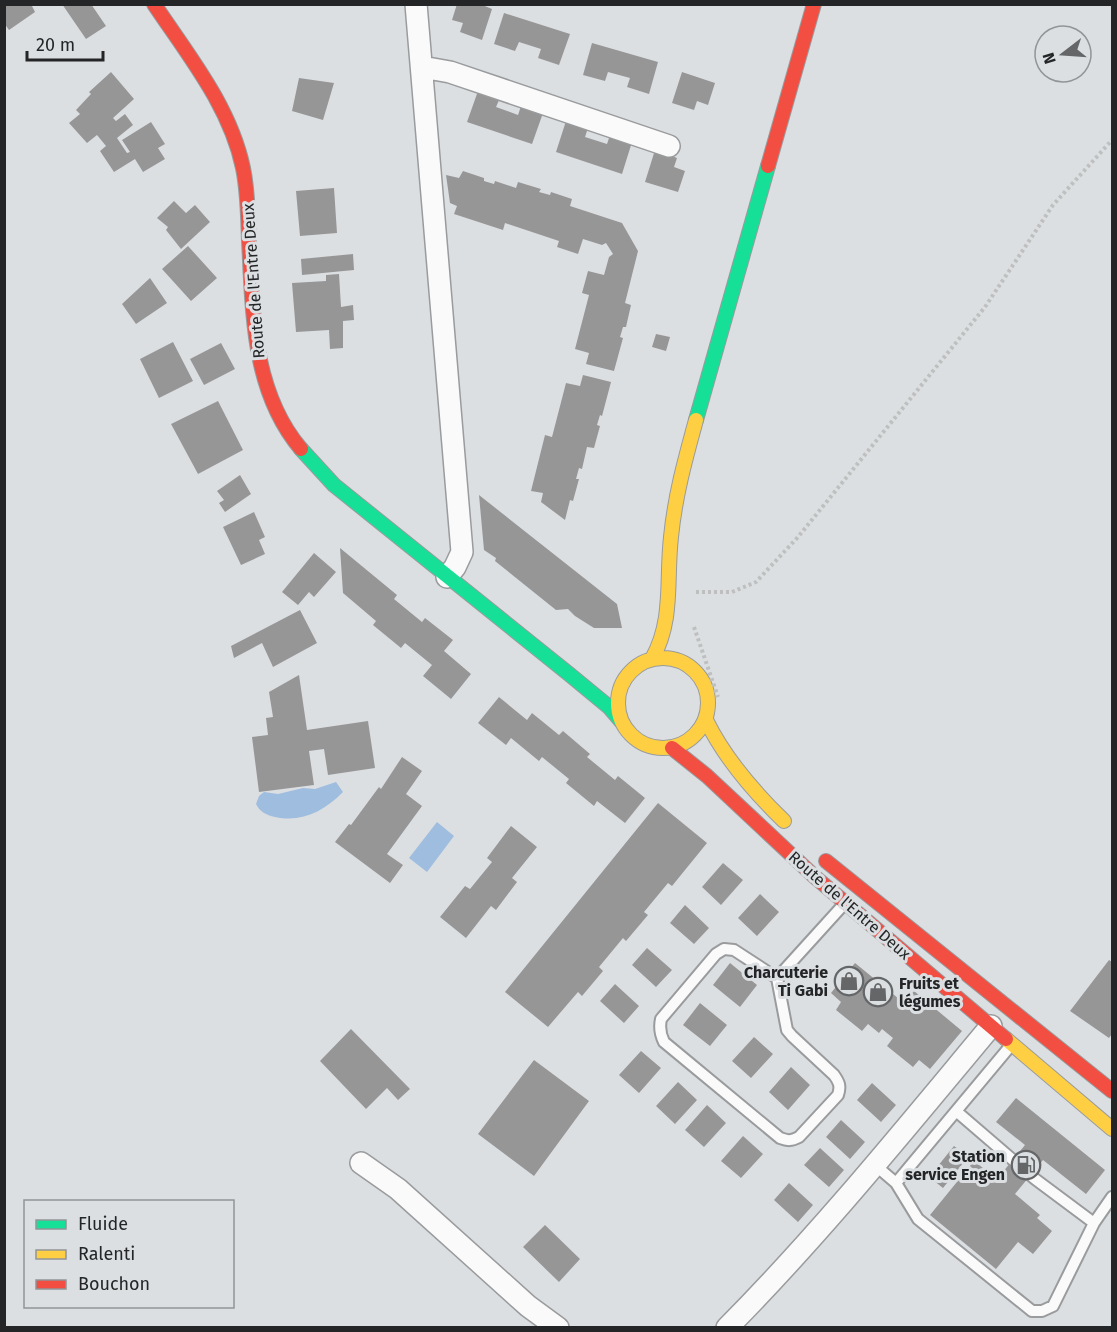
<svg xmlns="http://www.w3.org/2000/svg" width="1117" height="1332" font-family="'Fira Sans',sans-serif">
<rect width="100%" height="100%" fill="#dcdfe1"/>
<path fill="#9fbddf" d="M 336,782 L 343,792 C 324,811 302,823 275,817 C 266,815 260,812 256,804 L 259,796 L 264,792 L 278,794 L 303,788 L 315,789 Z
M 437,822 L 454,836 L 427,872 L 409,858 Z"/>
<path fill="#969697" d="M 4,4 L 31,4 L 35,12 L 9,30 L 4,23 Z
M 62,4 L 91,4 L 106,26 L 86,39 Z
M 457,4 L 480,4 L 492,9 L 482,40 L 460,32 L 463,23 L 452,20 Z
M 504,13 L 570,34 L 559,65 L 538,58 L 541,49 L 519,42 L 515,51 L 494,44 Z
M 592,43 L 658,62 L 649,94 L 627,87 L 630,78 L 608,72 L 605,81 L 583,75 Z
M 111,72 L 134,99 L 113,118 L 116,121 L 125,114 L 133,125 L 117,138 L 127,153 L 130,152 L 122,140 L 151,122 L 165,144 L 158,148 L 165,159 L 143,172 L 135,159 L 114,172 L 100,151 L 106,146 L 97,135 L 87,143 L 69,123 L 80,114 L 76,110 L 91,94 L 89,92 Z
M 682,72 L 715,83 L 708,105 L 697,101 L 694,110 L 672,103 Z
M 299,78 L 334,83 L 323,120 L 292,111 Z
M 478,91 L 500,98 L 496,107 L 518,115 L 521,106 L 543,113 L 532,144 L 467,122 Z
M 566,121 L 588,128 L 585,137 L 607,144 L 610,135 L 632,142 L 622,174 L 556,152 Z
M 655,150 L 677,158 L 674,167 L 685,171 L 678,192 L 645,182 Z
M 463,171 L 484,178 L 484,181 L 494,184 L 495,181 L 516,188 L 518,182 L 541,189 L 539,192 L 550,195 L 551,192 L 572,199 L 570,206 L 622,223 L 638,251 L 625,303 L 631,305 L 626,327 L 623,327 L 620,337 L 623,338 L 614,371 L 586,364 L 589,353 L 575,349 L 589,295 L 582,293 L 588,271 L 604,275 L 609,257 L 613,254 L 606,243 L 602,245 L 583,239 L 578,254 L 557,247 L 559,241 L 505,223 L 503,230 L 454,214 L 457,206 L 450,203 L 446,175 L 459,178 Z
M 334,188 L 337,233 L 300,236 L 296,191 Z
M 174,201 L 186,213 L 195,205 L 210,222 L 181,249 L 166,230 L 168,227 L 157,218 Z
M 188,246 L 217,278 L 191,301 L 162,269 Z
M 353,254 L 354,270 L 302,275 L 301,259 Z
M 339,274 L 341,307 L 353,305 L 354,320 L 343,321 L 343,348 L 330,349 L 329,330 L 296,332 L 292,283 L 326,281 L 326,275 Z
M 150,278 L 167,303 L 136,324 L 122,304 Z
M 656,334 L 670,337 L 666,351 L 652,347 Z
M 173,342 L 193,381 L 159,398 L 140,359 Z
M 221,343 L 235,369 L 204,385 L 190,359 Z
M 583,375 L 611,382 L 602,416 L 600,415 L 597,425 L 600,426 L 594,448 L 587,447 L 582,469 L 579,468 L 576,479 L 579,479 L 573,501 L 570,500 L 565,520 L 541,502 L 543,493 L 531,491 L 545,435 L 552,437 L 566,383 L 580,386 Z
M 218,401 L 243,450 L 198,474 L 171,424 Z
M 240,475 L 251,494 L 225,512 L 219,503 L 224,500 L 217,491 Z
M 479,495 L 617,604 L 622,628 L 594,628 L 575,616 L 568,609 L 556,610 L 495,561 L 496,558 L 484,550 Z
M 254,512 L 265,537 L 259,540 L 265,554 L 241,565 L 223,527 Z
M 340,548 L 397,595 L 394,599 L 422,622 L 425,618 L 453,640 L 444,651 L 471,674 L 451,699 L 423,676 L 432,665 L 405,643 L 401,648 L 373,625 L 376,621 L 343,593 Z
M 314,553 L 336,572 L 314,597 L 309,592 L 298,605 L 282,592 Z
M 300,610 L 317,643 L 273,667 L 262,643 L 234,658 L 231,646 Z
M 299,675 L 307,730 L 368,721 L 375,768 L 328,775 L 324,749 L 309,751 L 314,785 L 259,792 L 252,737 L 268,735 L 266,718 L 273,717 L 269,692 Z
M 499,697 L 527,720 L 532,713 L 559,735 L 563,731 L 590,754 L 587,757 L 615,780 L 618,776 L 645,798 L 625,823 L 597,801 L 594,806 L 566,783 L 569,779 L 542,757 L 539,761 L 511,738 L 506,745 L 478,723 Z
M 402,757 L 422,771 L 406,794 L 422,806 L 387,854 L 403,865 L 390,883 L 335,842 L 349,824 L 351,825 L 379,787 L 381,789 Z
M 658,803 L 707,843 L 672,886 L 668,883 L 644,912 L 648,915 L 626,941 L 623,938 L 599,967 L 603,971 L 582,996 L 578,992 L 548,1027 L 505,992 Z
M 511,826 L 537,847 L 512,878 L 517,882 L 496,910 L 491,906 L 466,938 L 440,917 L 465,886 L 470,889 L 492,862 L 487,858 Z
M 723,863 L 743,880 L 721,905 L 702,887 Z
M 760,894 L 779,912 L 757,936 L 738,918 Z
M 685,905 L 709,928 L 694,944 L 670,923 Z
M 647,948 L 672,970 L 656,987 L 632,965 Z
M 1109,960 L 1112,962 L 1112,1034 L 1109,1038 L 1070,1011 Z
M 730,963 L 757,985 L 740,1007 L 713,985 Z
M 855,963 L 904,1003 L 914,991 L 962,1031 L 930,1069 L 919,1060 L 913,1067 L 887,1046 L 893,1038 L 882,1029 L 879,1033 L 868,1024 L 862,1031 L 836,1010 L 841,1002 L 831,993 Z
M 615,984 L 639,1006 L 624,1023 L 600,1001 Z
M 700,1003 L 727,1025 L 710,1046 L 683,1025 Z
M 351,1029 L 410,1089 L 398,1100 L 387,1088 L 366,1109 L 320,1061 Z
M 754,1037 L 773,1054 L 751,1078 L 732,1061 Z
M 641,1051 L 661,1068 L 639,1093 L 619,1075 Z
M 534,1060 L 589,1101 L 534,1176 L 478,1134 Z
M 791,1067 L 810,1085 L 788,1110 L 769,1092 Z
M 678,1082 L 697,1100 L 675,1124 L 656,1106 Z
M 872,1083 L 896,1105 L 881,1122 L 857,1100 Z
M 1016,1098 L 1105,1170 L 1086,1194 L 1043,1160 L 1015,1194 L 1040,1215 L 1037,1218 L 1052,1231 L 1033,1254 L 1018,1242 L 996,1269 L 930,1215 L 974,1161 L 997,1179 L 1025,1145 L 996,1122 Z
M 707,1105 L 726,1123 L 704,1147 L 685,1130 Z
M 841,1120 L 865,1142 L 850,1159 L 826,1137 Z
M 743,1136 L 763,1154 L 741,1178 L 721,1161 Z
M 954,1146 L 968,1157 L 943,1188 L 929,1177 Z
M 820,1148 L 844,1170 L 829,1187 L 804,1165 Z
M 789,1183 L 813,1205 L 798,1222 L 774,1200 Z
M 545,1225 L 580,1259 L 559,1282 L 523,1247 Z"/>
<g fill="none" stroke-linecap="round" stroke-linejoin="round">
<g stroke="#999b9d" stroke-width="14">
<path id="lane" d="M 724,949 L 734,950 L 777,978 L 787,1030 L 792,1036 L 834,1075 C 839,1082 841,1086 838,1095 L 799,1137 C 791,1141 788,1141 780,1138 L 664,1042 C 660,1034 659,1028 661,1019 L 716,954 Z
M 777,978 L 845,903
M 1012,1044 L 896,1183 L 918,1219 L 1032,1311 L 1042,1311 L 1053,1306 L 1094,1223 L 1112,1197
M 956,1111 L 1035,1179 L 1094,1223
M 875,1165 L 896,1183"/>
</g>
<g stroke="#999b9d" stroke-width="24">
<path id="street" d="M 416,4 L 462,552 L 455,567 L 447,577
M 422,67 L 450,72 L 669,146
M 361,1163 L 398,1189 L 528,1306 L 558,1328
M 727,1328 C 821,1233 905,1129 991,1026"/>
</g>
<g stroke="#999b9d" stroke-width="16">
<path id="fast" d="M 696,420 L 768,166
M 301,449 L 334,485 L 569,674 L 609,707 L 621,721"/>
</g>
<g stroke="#999b9d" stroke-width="16">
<path id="slow" d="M618 703a45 45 0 1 1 90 0a45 45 0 1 1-90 0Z
M 652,659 C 674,620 666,580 671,537 C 675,496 685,460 696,420
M 706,720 C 725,759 753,791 784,821
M 1006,1039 L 1112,1129"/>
</g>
<g stroke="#999b9d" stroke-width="16">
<path id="jam" d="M 154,4 C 188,55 230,106 243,168 C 248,192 248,216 249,241 C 253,313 252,391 301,449
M 768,166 L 814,4
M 672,748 L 707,776 L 815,877 L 1006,1039
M 826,861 L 1112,1091"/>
</g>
<path stroke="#bebfbf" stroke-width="4" stroke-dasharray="3 3" stroke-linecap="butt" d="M 696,592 L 732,592 L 756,582 L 798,537 L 985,307 L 1053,205 L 1112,140
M 694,627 L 718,697"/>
<use href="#lane" stroke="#fafafa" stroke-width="10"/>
<use href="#street" stroke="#fafafa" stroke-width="21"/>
<use href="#fast" stroke="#16e098" stroke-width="14"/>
<use href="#slow" stroke="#ffcf43" stroke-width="14"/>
<use href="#jam" stroke="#f24e42" stroke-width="14"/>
</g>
<defs>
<g id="shop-ring" transform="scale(1.5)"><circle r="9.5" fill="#dbdfe2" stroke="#646667" stroke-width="1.5"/><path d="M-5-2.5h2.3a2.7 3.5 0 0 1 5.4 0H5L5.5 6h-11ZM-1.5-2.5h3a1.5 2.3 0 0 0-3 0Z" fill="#646667"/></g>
<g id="fuel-ring" transform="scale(1.5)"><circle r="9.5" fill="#dbdfe2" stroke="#646667" stroke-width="1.5"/><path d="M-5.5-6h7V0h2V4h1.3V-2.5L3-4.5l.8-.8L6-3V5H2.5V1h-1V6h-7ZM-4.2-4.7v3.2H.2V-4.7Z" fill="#646667"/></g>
</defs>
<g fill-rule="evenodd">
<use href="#shop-ring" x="849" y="981"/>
<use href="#shop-ring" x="878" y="992"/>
<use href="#fuel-ring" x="1026" y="1165"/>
</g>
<g text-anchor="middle" stroke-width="6" stroke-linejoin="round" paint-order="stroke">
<g font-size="16" fill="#232526" stroke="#dbdfe2">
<text transform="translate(253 281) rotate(-94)" y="6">Route de l'Entre Deux</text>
<text transform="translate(850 905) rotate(41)" y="6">Route de l'Entre Deux</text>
</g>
<g font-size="16" font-weight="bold" fill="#232526" stroke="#dbdfe2" text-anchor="end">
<text x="828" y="978">Charcuterie<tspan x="828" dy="18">Ti Gabi</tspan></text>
<text x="899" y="989" text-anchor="start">Fruits et<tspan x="899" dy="18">légumes</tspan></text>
<text x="1005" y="1162">Station<tspan x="1005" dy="18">service Engen</tspan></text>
</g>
</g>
<rect width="1117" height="1332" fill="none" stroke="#232526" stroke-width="12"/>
<rect x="24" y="1200" width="210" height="108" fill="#dbdfe2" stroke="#919597" stroke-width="1.5"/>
<rect x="36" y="1220" width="30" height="9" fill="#16e098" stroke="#919597" stroke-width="1.5"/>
<text x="78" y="1230" font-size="18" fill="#232526">Fluide</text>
<rect x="36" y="1250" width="30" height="9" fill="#ffcf43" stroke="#919597" stroke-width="1.5"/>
<text x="78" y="1260" font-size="18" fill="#232526">Ralenti</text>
<rect x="36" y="1280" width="30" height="9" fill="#f24e42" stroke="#919597" stroke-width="1.5"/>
<text x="78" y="1290" font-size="18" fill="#232526">Bouchon</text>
<g transform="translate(1063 54) rotate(253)"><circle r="28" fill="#dbdfe2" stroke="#919597" stroke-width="1.5"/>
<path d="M0-4.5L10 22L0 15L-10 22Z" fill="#646667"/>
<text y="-9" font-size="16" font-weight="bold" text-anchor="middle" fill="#232526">N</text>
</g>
<path d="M27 51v9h76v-9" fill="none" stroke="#232526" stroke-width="3"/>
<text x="36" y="51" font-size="18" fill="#232526" stroke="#dbdfe2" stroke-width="4.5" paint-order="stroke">20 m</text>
</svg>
